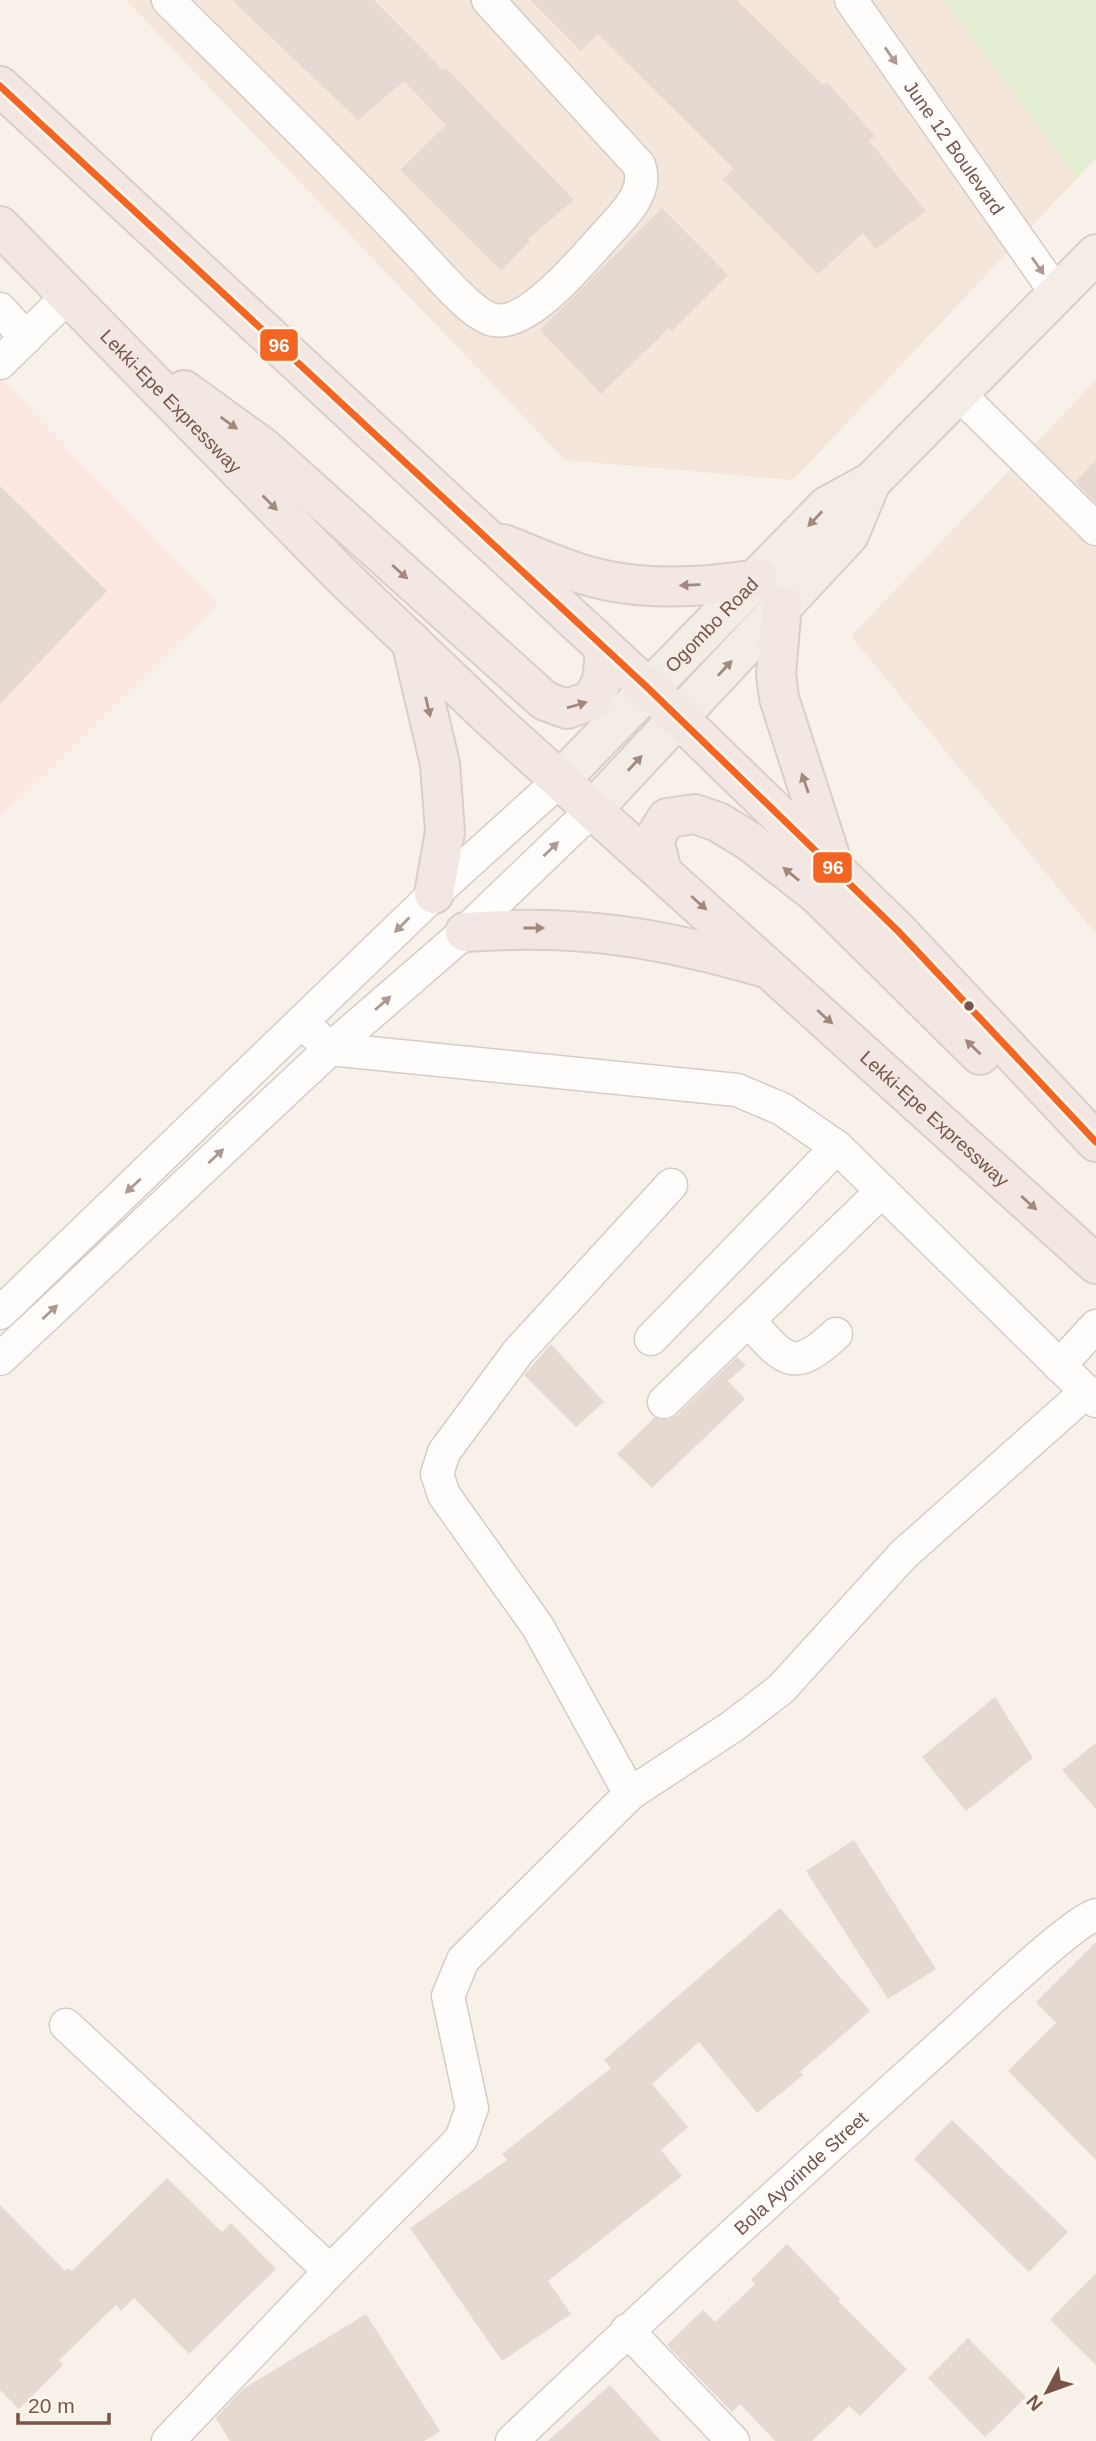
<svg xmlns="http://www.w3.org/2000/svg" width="1096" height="2441" font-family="Arial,sans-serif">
<rect width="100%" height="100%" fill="#f8f1ea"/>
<path fill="#f4e6da" d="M 126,0 L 1096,0 L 1096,158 L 793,480 L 565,460 Z
M 1096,380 L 1096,934 L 851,636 Z"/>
<path fill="#fce8e0" d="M 0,378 L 217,604 L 0,819 Z"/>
<path fill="#e5efd3" d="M 944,0 L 1096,0 L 1096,158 L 1077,178 Z"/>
<path fill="#e5d9d1" d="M 232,0 L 374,0 L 443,70 L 446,68 L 574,200 L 528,239 L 530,241 L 501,271 L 400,170 L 446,125 L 404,81 L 358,120 Z
M 530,0 L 737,0 L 823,85 L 827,82 L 875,136 L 869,141 L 926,211 L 876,249 L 863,233 L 818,274 L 722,179 L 734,169 L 598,34 L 581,51 Z
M 662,208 L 728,275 L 672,331 L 669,328 L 601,394 L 540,330 Z
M 1096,460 L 1096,503 L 1075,482 Z
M 0,486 L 107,591 L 0,704 Z
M 551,1344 L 604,1402 L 576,1427 L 524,1375 Z
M 737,1357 L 746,1365 L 728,1381 L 745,1399 L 652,1488 L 617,1454 L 655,1417 L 668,1420 L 677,1415 Z
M 995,1697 L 1033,1758 L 966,1811 L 922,1757 Z
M 1096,1743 L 1096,1809 L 1062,1770 Z
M 854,1840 L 936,1969 L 888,1999 L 806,1871 Z
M 780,1908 L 870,2011 L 800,2072 L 803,2075 L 757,2113 L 699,2042 L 652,2084 L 688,2127 L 661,2150 L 682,2176 L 548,2281 L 571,2314 L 502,2361 L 410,2228 L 507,2160 L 502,2154 L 611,2068 L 604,2060 Z
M 1096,1942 L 1096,2160 L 1008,2071 L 1056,2023 L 1036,2002 Z
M 952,2120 L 1068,2232 L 1029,2272 L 914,2159 Z
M 167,2178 L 222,2232 L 231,2223 L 276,2269 L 189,2354 L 134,2298 L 121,2311 L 116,2305 L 59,2360 L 63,2365 L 19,2409 L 0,2390 L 0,2205 L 65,2271 L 69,2268 L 72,2271 Z
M 787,2244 L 840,2299 L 838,2301 L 907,2369 L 860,2416 L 849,2406 L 812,2441 L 775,2441 L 740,2404 L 732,2412 L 667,2345 L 703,2310 L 715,2322 L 755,2284 L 751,2280 Z
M 1096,2273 L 1096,2365 L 1050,2320 Z
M 366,2314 L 440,2431 L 424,2441 L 230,2441 L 216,2418 L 243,2389 Z
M 968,2338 L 1026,2397 L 985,2437 L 928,2378 Z
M 610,2385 L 661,2441 L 548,2441 Z"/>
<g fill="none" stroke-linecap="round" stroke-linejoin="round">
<g stroke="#d6ccc6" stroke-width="35">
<g id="minor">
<path d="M 168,0 C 255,86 343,171 426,261 C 441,277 473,316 494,320 C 528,327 580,263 601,240 C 619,219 650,194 639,165 L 488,0"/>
<path id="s1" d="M 851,0 L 1057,294"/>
<path d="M 0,309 L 26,338"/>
<path d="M 0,363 L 67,297"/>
<path d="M 960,395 L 1096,529"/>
<path d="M 303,1023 L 330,1049 L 737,1090 L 782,1109 L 837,1147 L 651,1339"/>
<path d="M 837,1147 L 1096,1401"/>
<path d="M 0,1313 L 434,894 L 560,780"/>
<path d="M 750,1322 C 785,1361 793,1374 836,1334"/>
<path d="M 0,1359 L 330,1049 L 465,932 L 593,809"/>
<path d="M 1059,1366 L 1096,1326"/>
<path d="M 664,1402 L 882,1191"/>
<path d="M 630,1794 L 538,1627 L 444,1495 L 437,1474 L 444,1452 L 518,1352 L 671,1185"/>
<path d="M 66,2025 L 330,2271"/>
<path d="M 627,2330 L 733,2441"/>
<path d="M 168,2441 L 330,2271 L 461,2139 L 472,2108 L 448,1996 L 463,1960 L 630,1794 L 733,1726 L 781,1689 L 903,1555 L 1087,1391"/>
<path id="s2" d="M 512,2441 C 658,2301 808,2166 958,2030 C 981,2009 1073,1921 1096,1915"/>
</g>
</g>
<g stroke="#dacec9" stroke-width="42">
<g id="major">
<path id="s3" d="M 560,780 L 827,506 L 871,482 L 1096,254"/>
<path d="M 593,809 L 849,535 L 871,482"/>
</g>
</g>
<g stroke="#dacec9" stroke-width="42">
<g id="highway">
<path d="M 0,86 L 650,690 L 898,931 L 1096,1142"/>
<path id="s4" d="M 0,226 L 341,575 L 492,719 L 1096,1264"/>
<path d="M 184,390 L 264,448 L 545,701 L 567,709 L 592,700 L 602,681 L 605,651"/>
<path d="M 503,544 C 530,554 557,567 585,575 C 640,592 702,588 758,579"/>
<path d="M 782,605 L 776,674 L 779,698 L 832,862"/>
<path d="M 411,641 L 440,764 L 445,832 L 434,894"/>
<path d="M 661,868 L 654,839 L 667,818 L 695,814 L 718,822 L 749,841 L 818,895 L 980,1055"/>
<path d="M 465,932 C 577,924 659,937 766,968"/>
</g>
</g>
<use href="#minor" stroke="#fefdfc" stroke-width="32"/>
<use href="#major" stroke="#f3ede5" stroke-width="38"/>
<use href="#highway" stroke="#f2e7e3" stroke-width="38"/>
<g stroke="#fff6ec" stroke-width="12">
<path id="bus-1" d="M 0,86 L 650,690 L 898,931 L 1096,1142"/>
</g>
<use href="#bus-1" stroke="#f26522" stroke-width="7"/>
</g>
<defs><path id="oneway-solid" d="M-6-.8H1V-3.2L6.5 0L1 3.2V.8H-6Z" transform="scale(1.75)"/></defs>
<g fill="#ae9890">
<use href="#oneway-solid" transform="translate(891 56) rotate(55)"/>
<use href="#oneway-solid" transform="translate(1038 266) rotate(55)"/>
<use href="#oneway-solid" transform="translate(551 849) rotate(-44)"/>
<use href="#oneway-solid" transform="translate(402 925) rotate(135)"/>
<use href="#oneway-solid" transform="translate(383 1003) rotate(-41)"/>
<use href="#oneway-solid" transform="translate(216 1156) rotate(-43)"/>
<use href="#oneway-solid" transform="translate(133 1186) rotate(137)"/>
<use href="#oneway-solid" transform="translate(50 1312) rotate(-43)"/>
</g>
<g fill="#a3887e">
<use href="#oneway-solid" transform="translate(229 423) rotate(36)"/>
<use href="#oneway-solid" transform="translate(270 503) rotate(45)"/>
<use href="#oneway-solid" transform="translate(400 572) rotate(42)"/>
<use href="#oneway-solid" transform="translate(690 585) rotate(178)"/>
<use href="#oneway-solid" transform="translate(577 705) rotate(-16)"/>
<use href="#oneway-solid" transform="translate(428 707) rotate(77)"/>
<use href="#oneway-solid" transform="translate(805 783) rotate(-109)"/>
<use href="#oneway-solid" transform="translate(791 874) rotate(-141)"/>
<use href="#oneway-solid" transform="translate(699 903) rotate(42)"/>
<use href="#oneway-solid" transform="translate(534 928)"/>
<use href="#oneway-solid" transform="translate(825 1017) rotate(42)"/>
<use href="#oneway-solid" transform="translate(973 1047) rotate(-136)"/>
<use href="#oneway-solid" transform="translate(1029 1203) rotate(42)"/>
</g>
<g fill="#a38a7f">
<use href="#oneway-solid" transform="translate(815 519) rotate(133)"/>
<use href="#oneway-solid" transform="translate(725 668) rotate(-47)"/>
<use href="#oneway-solid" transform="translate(635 763) rotate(-47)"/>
</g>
<circle fill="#785548" stroke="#fff6ec" stroke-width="2.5" cx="969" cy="1006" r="6"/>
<g text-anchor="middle" stroke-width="5" stroke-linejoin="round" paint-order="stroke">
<g font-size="19" fill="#785548" stroke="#fff6ec">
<text dy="7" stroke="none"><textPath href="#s1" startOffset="180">June 12 Boulevard</textPath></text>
<text dy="7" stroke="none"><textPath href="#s4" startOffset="245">Lekki-Epe Expressway</textPath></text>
<text dy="7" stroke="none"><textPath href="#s3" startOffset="217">Ogombo Road</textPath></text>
<text dy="7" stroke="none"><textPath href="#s4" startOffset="1293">Lekki-Epe Expressway</textPath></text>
<text dy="7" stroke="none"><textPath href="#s2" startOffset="394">Bola Ayorinde Street</textPath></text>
</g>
</g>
<g stroke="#fff6ec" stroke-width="2.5">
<rect x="259" y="328" width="40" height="34" rx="7" fill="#f26522"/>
<rect x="812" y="851" width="41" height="33" rx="7" fill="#f26522"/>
</g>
<g font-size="19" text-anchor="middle" font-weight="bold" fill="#fff">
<text x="279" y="352">96</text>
<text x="833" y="874">96</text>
</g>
<g transform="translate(1047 2392) rotate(229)" stroke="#fff6ec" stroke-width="5" paint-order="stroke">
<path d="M0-5L12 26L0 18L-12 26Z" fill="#785548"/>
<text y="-10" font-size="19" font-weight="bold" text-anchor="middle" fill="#785548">N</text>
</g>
<path d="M18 2413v10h91v-10" fill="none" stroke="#785548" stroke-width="3.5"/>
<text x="28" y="2413" font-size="21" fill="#785548" stroke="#fff6ec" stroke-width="5" paint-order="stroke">20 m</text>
</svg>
